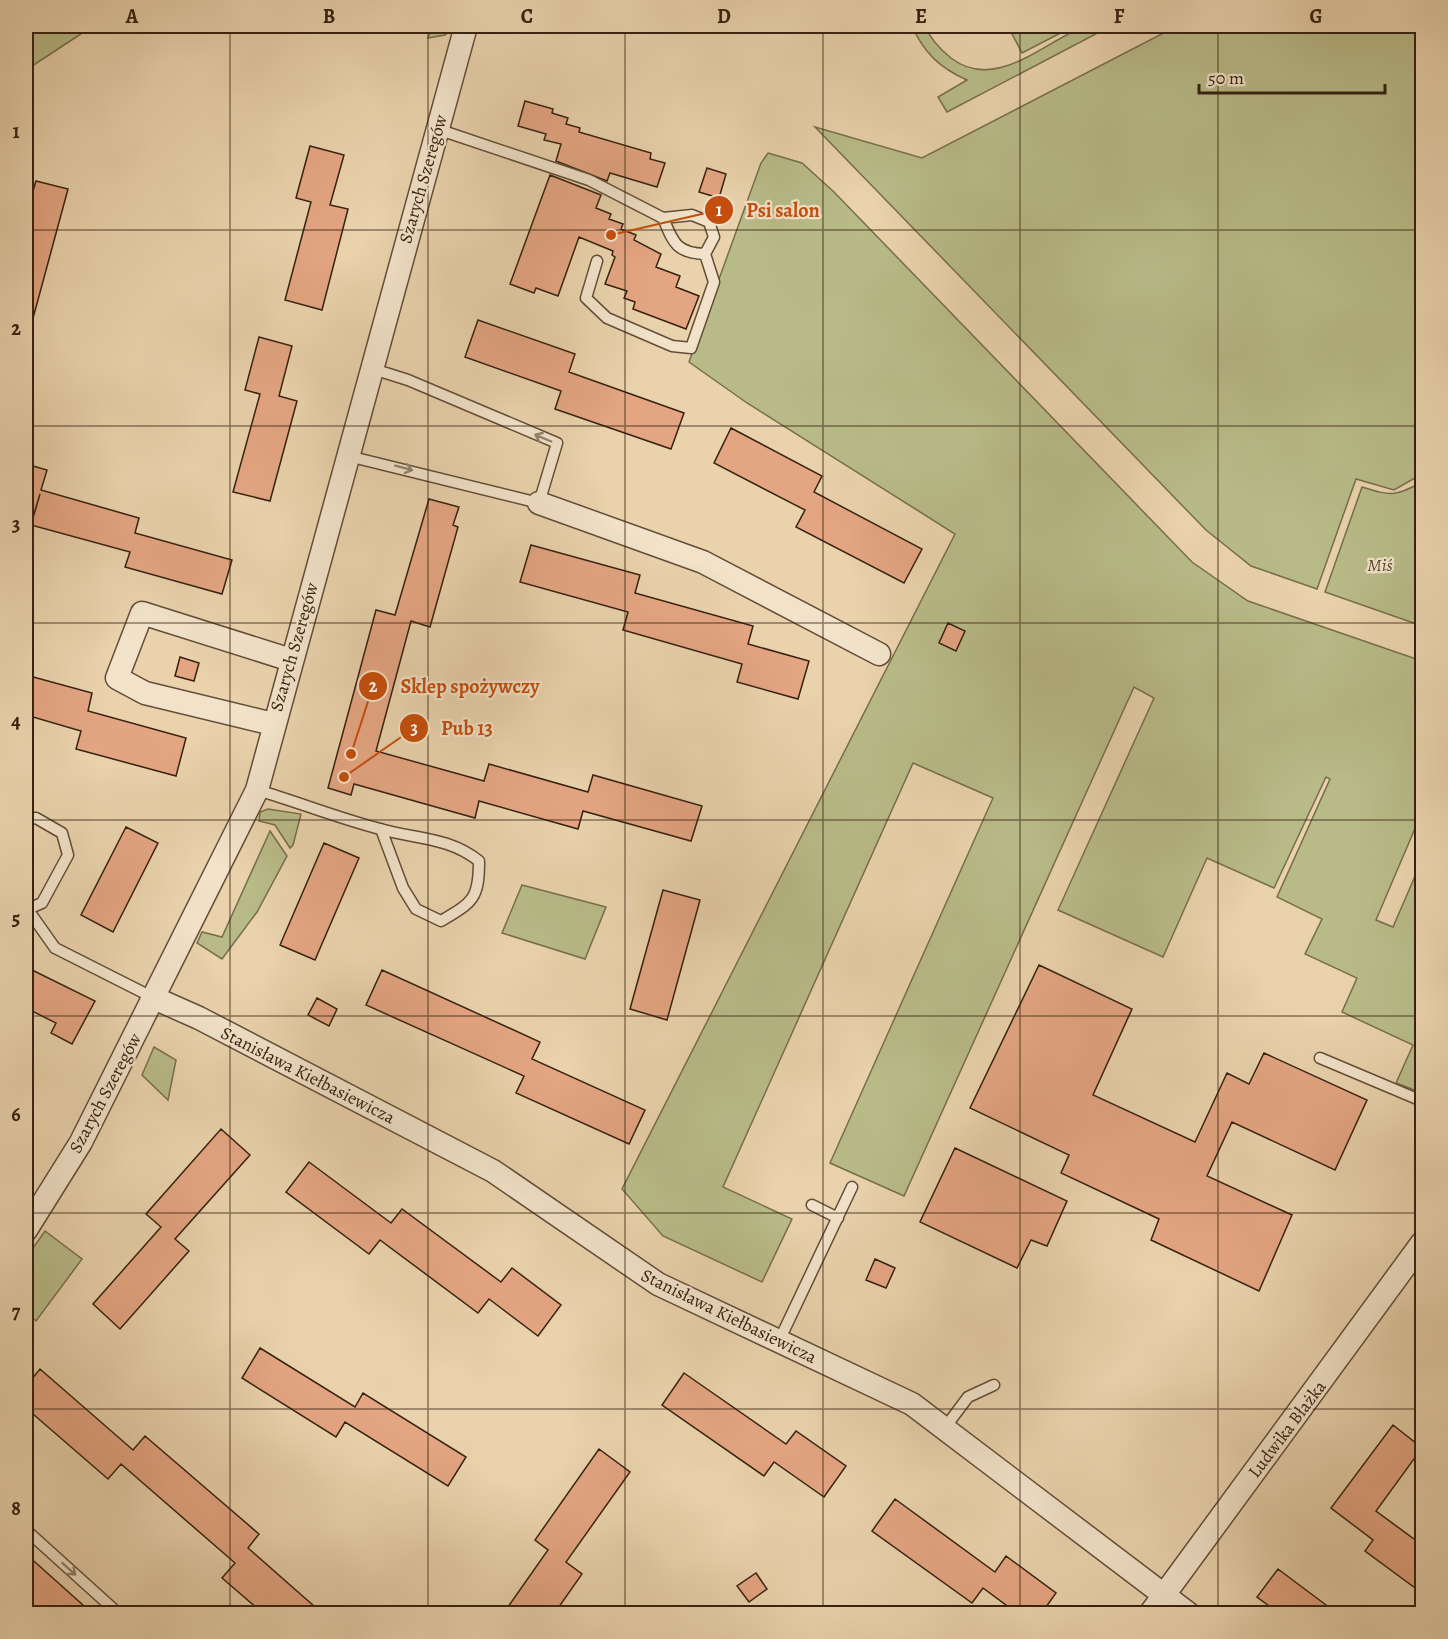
<svg xmlns="http://www.w3.org/2000/svg" width="1448" height="1639" font-family="Alegreya,serif">
<rect width="100%" height="100%" fill="#e9d2ac"/>
<filter id="stains"><feTurbulence type="fractalNoise" baseFrequency=".00333" numOctaves="4"/><feColorMatrix values="0 0 0 0 .2 0 0 0 0 .09 0 0 0 0 .02 0 0 0 .5 -.17"/></filter>
<radialGradient id="worn" r=".72"><stop offset=".6" stop-color="#630" stop-opacity="0"/><stop offset="1" stop-color="#630" stop-opacity=".3"/></radialGradient>
<path fill="#b8bb88" stroke="#776e4c" stroke-width="1.5" d="M 26,26 L 93,26 L 26,70 Z
M 432,26 L 456,26 L 445,35 L 428,38 Z
M 912,26 L 925,26 C 930,38 941,50 951,58 C 995,92 1043,43 1083,27 C 1091,24 1102,25 1111,26 L 947,112 L 938,97 L 967,80 C 940,68 924,53 912,26 Z
M 1008,26 L 1074,26 L 1022,53 Z
M 1177,26 L 1422,26 L 1422,474 L 1394,490 L 1356,479 L 1317,589 L 1251,566 L 1206,530 L 815,127 L 922,158 Z
M 768,153 L 802,163 L 834,192 L 1192,562 L 1248,601 L 1422,661 L 1422,820 L 1419,819 L 1376,920 L 1393,927 L 1422,860 L 1422,1093 L 1396,1083 L 1413,1045 L 1342,1012 L 1357,978 L 1305,954 L 1322,919 L 1277,897 L 1330,779 L 1326,777 L 1274,888 L 1207,858 L 1163,957 L 1058,910 L 1154,698 L 1134,687 L 904,1196 L 830,1163 L 993,798 L 913,763 L 723,1187 L 792,1219 L 762,1282 L 663,1236 L 622,1189 L 955,534 L 747,403 L 689,362 L 761,163 Z
M 1422,482 L 1422,626 L 1325,592 L 1362,487 C 1391,496 1395,497 1422,482 Z
M 268,809 L 301,814 L 293,845 L 290,848 L 275,825 L 259,821 L 260,812 Z
M 270,831 L 287,856 L 257,912 L 222,959 L 197,943 L 202,932 L 222,937 Z
M 522,885 L 606,907 L 585,959 L 502,933 Z
M 154,1047 L 176,1060 L 168,1100 L 142,1075 Z
M 45,1231 L 82,1259 L 36,1321 L 26,1312 L 26,1258 Z"/>
<path fill="#e4a582" stroke="#362110" stroke-width="1.5" d="M 525,101 L 553,109 L 552,113 L 568,118 L 566,124 L 580,128 L 579,132 L 651,153 L 650,159 L 665,163 L 657,187 L 610,173 L 607,181 L 556,161 L 561,144 L 544,140 L 546,134 L 518,126 Z
M 310,146 L 344,155 L 330,205 L 348,209 L 322,310 L 285,300 L 311,202 L 296,198 Z
M 707,168 L 726,174 L 719,198 L 699,192 Z
M 550,175 L 601,195 L 596,208 L 611,214 L 609,219 L 623,224 L 621,229 L 636,235 L 634,240 L 661,254 L 656,267 L 680,276 L 676,287 L 699,296 L 686,329 L 633,309 L 635,302 L 624,298 L 627,291 L 605,284 L 615,257 L 612,255 L 613,251 L 579,237 L 558,296 L 536,288 L 534,293 L 510,284 Z
M 36,181 L 68,189 L 32,322 L 26,322 L 26,189 L 33,191 Z
M 478,320 L 575,354 L 569,372 L 684,413 L 671,449 L 555,409 L 561,391 L 465,357 Z
M 259,337 L 292,346 L 279,396 L 297,401 L 270,501 L 233,492 L 260,394 L 245,390 Z
M 731,428 L 822,476 L 814,492 L 922,549 L 904,583 L 796,527 L 805,510 L 714,463 Z
M 26,464 L 47,470 L 41,490 L 139,518 L 135,533 L 232,560 L 222,594 L 125,567 L 130,552 L 31,525 L 40,494 L 31,524 L 26,524 Z
M 429,499 L 459,507 L 453,525 L 458,527 L 430,627 L 411,621 L 376,751 L 484,781 L 489,764 L 588,792 L 593,775 L 702,806 L 691,841 L 583,811 L 578,829 L 479,801 L 475,818 L 354,784 L 351,795 L 328,788 L 376,610 L 395,615 Z
M 531,545 L 640,575 L 635,593 L 753,626 L 748,644 L 809,661 L 798,699 L 737,682 L 742,664 L 623,630 L 628,612 L 520,582 Z
M 948,623 L 965,631 L 956,651 L 939,643 Z
M 180,657 L 199,663 L 194,681 L 175,676 Z
M 26,675 L 92,693 L 88,711 L 186,738 L 176,776 L 76,749 L 81,731 L 26,715 Z
M 126,827 L 158,843 L 113,932 L 81,915 Z
M 324,843 L 359,858 L 315,960 L 280,945 Z
M 663,890 L 700,900 L 667,1020 L 630,1009 Z
M 1039,965 L 1132,1009 L 1093,1095 L 1195,1142 L 1227,1073 L 1249,1084 L 1264,1053 L 1367,1100 L 1335,1170 L 1232,1122 L 1207,1176 L 1292,1215 L 1259,1291 L 1151,1240 L 1159,1219 L 1061,1173 L 1069,1155 L 970,1108 Z
M 26,967 L 95,1001 L 72,1044 L 51,1033 L 56,1023 L 26,1008 Z
M 382,970 L 540,1042 L 532,1059 L 645,1110 L 629,1144 L 516,1093 L 524,1076 L 366,1005 Z
M 317,998 L 337,1009 L 329,1026 L 308,1015 Z
M 221,1129 L 250,1155 L 175,1239 L 189,1251 L 120,1329 L 93,1304 L 161,1227 L 146,1214 Z
M 955,1148 L 1067,1201 L 1047,1246 L 1031,1240 L 1017,1268 L 920,1222 Z
M 309,1162 L 391,1223 L 402,1209 L 501,1282 L 512,1268 L 561,1305 L 538,1336 L 489,1299 L 478,1313 L 380,1240 L 369,1254 L 286,1192 Z
M 875,1259 L 895,1268 L 886,1288 L 866,1280 Z
M 260,1348 L 355,1407 L 363,1393 L 466,1457 L 448,1486 L 345,1422 L 336,1437 L 242,1378 Z
M 40,1369 L 133,1450 L 145,1436 L 259,1534 L 248,1548 L 323,1614 L 264,1614 L 222,1578 L 235,1563 L 121,1464 L 108,1479 L 26,1408 L 26,1386 Z
M 684,1373 L 786,1444 L 796,1431 L 846,1466 L 824,1497 L 774,1462 L 764,1476 L 662,1405 Z
M 1393,1425 L 1422,1448 L 1376,1511 L 1422,1545 L 1422,1593 L 1365,1551 L 1373,1540 L 1331,1508 Z
M 599,1449 L 630,1472 L 566,1562 L 582,1574 L 554,1614 L 503,1614 L 548,1550 L 535,1540 Z
M 895,1499 L 995,1572 L 1006,1556 L 1056,1593 L 1041,1614 L 1018,1614 L 983,1588 L 972,1603 L 872,1531 Z
M 26,1554 L 93,1614 L 26,1614 Z
M 1278,1569 L 1338,1614 L 1280,1614 L 1257,1597 Z
M 756,1573 L 767,1589 L 749,1602 L 737,1586 Z"/>
<g fill="none" stroke-linecap="round" stroke-linejoin="round">
<g stroke="#634d37" stroke-width="13">
<path id="lane" d="M 437,129 L 589,180 L 663,218 L 692,215 L 709,222 L 714,237 L 705,254 C 676,253 673,242 663,218
M 597,261 L 586,298 L 607,318 L 672,346 L 691,348 L 714,282 L 705,254
M 348,456 L 539,503 L 557,443 L 408,380 L 370,368
M 257,790 C 298,802 338,818 380,829 C 416,839 449,837 479,861 C 479,899 473,902 441,921 L 416,909 L 403,888 L 381,829
M 26,819 L 36,818 L 62,833 L 68,855 L 42,903 L 28,909
M 26,907 L 55,948 L 154,998
M 1320,1058 L 1422,1101
M 812,1205 L 838,1218
M 779,1341 L 852,1187
M 944,1429 L 968,1397 L 994,1385
M 26,1530 L 119,1614"/>
</g>
<g stroke="#634d37" stroke-width="25">
<path id="street" d="M 539,503 L 703,562 L 879,654
M 273,724 L 145,693 L 117,678 L 142,613 L 291,660
M 154,998 L 199,1018 L 493,1171 L 658,1284 L 912,1404 L 1189,1614
M 26,1230 L 81,1142 L 257,790 L 466,26
M 1150,1614 L 1422,1243"/>
</g>
<use href="#lane" stroke="#f1e2c9" stroke-width="10"/>
<use href="#street" stroke="#f1e2c9" stroke-width="22"/>
</g>
<defs><path id="oneway-shaft" d="M-6 0H5M1.5-3L5.5 0L1.5 3" fill="none" stroke-width="1.6" stroke-linecap="round" stroke-linejoin="round" transform="scale(1.5)"/></defs>
<g stroke="#94826c">
<use href="#oneway-shaft" transform="translate(543 438) rotate(-157)"/>
<use href="#oneway-shaft" transform="translate(404 468) rotate(15)"/>
<use href="#oneway-shaft" transform="translate(69 1569) rotate(42)"/>
</g>
<path fill="none" stroke="#362110" stroke-width="1.5" stroke-opacity="0.55" d="M 230,26 L 230,1614M 428,26 L 428,1614M 625,26 L 625,1614M 823,26 L 823,1614M 1020,26 L 1020,1614M 1218,26 L 1218,1614M 26,230 L 1422,230M 26,426 L 1422,426M 26,623 L 1422,623M 26,820 L 1422,820M 26,1016 L 1422,1016M 26,1213 L 1422,1213M 26,1409 L 1422,1409"/>
<g text-anchor="middle" stroke-width="4.5" stroke-linejoin="round" paint-order="stroke">
<g font-size="18" fill="#362110" stroke="#f1e2c9">
<text transform="translate(423 179) rotate(-74)" y="6">Szarych Szeregów</text>
<text transform="translate(294 647) rotate(-74)" y="6">Szarych Szeregów</text>
<text transform="translate(308 1075) rotate(27)" y="6">Stanisława Kiełbasiewicza</text>
<text transform="translate(105 1093) rotate(-62)" y="6">Szarych Szeregów</text>
<text transform="translate(729 1316) rotate(26)" y="6">Stanisława Kiełbasiewicza</text>
<text transform="translate(1287 1429) rotate(-53)" y="6">Ludwika Błażka</text>
</g>
<g font-size="18" font-style="italic" fill="#56482e" stroke="#f1e2c9">
<text x="1380" y="571">Miś</text>
</g>
</g>
<path fill="none" stroke="#c44e0d" stroke-width="2" d="M611 235L719 210M351 754L373 686M344 777L414 728"/>
<g fill="#c44e0d" stroke="#f1e2c9" stroke-width="2">
<circle cx="611" cy="235" r="6"/>
<circle cx="351" cy="754" r="6"/>
<circle cx="344" cy="777" r="6"/>
<circle cx="719" cy="210" r="15"/>
<circle cx="373" cy="686" r="15"/>
<circle cx="414" cy="728" r="15"/>
</g>
<g font-size="18" text-anchor="middle" font-weight="bold" fill="#fff">
<text x="719" y="216">1</text>
<text x="373" y="692">2</text>
<text x="414" y="734">3</text>
</g>
<g font-size="20" text-anchor="middle" font-weight="bold" fill="#c44e0d" stroke="#f1e2c9" stroke-width="4.5" stroke-linejoin="round" paint-order="stroke">
<text x="783" y="217">Psi salon</text>
<text x="470" y="693">Sklep spożywczy</text>
<text x="467" y="735">Pub 13</text>
</g>
<rect width="1448" height="1639" fill="none" stroke="#e9d2ac" stroke-width="66"/>
<path d="M1199 84v9h186v-9" fill="none" stroke="#362110" stroke-width="3"/>
<text x="1208" y="84" font-size="18" fill="#362110" stroke="#f1e2c9" stroke-width="4.5" paint-order="stroke">50 m</text>
<rect x="33" y="33" width="1382" height="1573" fill="none" stroke="#362110" stroke-width="2"/>
<g font-size="20" text-anchor="middle" font-weight="bold" fill="#362110">
<text x="132" y="23">A</text>
<text x="329" y="23">B</text>
<text x="527" y="23">C</text>
<text x="724" y="23">D</text>
<text x="921" y="23">E</text>
<text x="1119" y="23">F</text>
<text x="1316" y="23">G</text>
<text x="16" y="138">1</text>
<text x="16" y="335">2</text>
<text x="16" y="531">3</text>
<text x="16" y="728">4</text>
<text x="16" y="925">5</text>
<text x="16" y="1121">6</text>
<text x="16" y="1318">7</text>
<text x="16" y="1515">8</text>
</g>
<rect width="100%" height="100%" filter="url(#stains)"/>
<rect width="100%" height="100%" fill="url(#worn)"/>
</svg>
